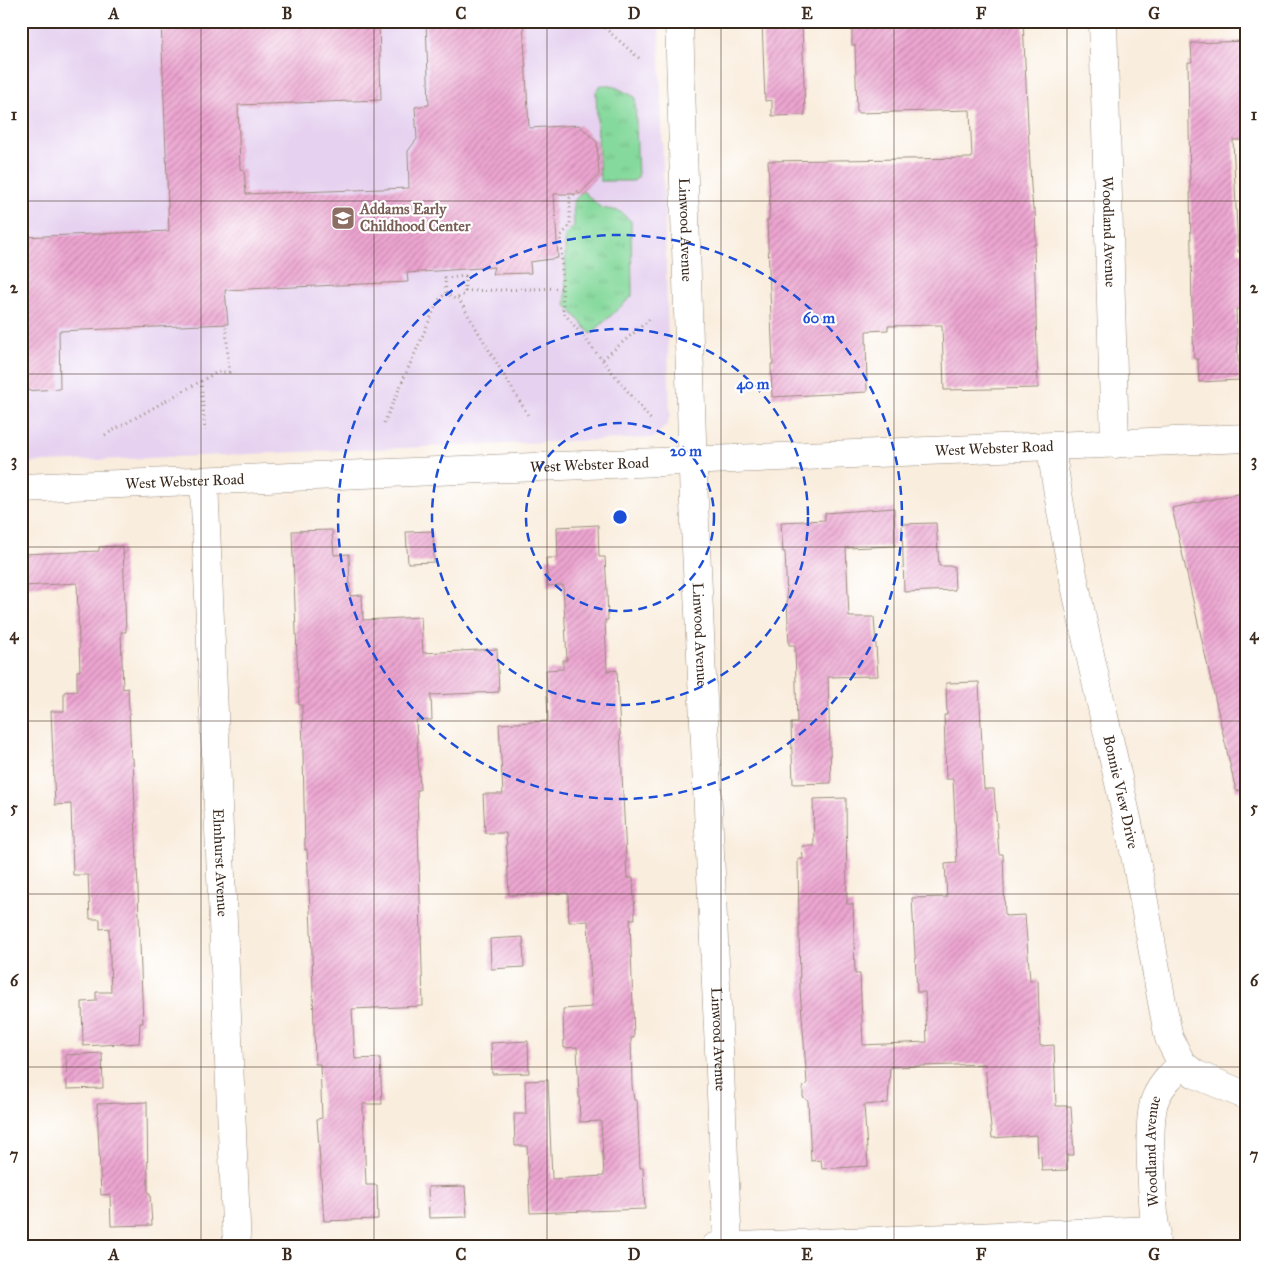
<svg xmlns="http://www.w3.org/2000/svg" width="1268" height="1268" font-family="'IM FELL Great Primer',serif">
<defs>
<pattern id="park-tufts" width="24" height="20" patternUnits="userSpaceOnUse" patternTransform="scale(1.25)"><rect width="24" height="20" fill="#85d99c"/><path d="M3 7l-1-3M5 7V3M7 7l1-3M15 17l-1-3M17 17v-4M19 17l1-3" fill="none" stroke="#74ba86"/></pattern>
<pattern id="building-hatch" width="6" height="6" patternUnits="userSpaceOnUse" patternTransform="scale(1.25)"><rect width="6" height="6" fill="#eda5d1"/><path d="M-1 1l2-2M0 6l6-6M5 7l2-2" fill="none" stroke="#c187a9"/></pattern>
</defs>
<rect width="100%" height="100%" fill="#fff"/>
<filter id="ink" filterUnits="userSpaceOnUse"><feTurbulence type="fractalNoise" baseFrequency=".02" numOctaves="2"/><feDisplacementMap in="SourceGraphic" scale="10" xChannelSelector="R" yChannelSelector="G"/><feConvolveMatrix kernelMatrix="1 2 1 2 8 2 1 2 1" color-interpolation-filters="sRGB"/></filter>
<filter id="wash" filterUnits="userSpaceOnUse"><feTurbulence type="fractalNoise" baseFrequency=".0096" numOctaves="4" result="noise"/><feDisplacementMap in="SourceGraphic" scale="20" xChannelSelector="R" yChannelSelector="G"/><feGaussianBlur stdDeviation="1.12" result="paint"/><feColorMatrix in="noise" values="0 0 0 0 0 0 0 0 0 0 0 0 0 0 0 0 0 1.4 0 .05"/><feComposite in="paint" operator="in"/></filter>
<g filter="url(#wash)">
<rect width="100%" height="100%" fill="#f9eddd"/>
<path fill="#e6d2f0" d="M 21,21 L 659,21 L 670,415 L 667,424 L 654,438 L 21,463 Z"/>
<path fill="url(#park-tufts)" stroke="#60825d" d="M 601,85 L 611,85 L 635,97 L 638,177 L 634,181 L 600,181 L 596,92 Z
M 583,191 L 601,208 L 619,211 L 631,221 L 632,296 L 591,334 L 566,305 L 565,235 L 574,226 L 573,202 Z"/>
<g id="blocks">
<path fill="url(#building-hatch)" d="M 161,21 L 379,21 L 381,100 L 238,105 L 240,169 L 244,170 L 246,194 L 409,188 L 408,151 L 417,139 L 415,107 L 429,105 L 426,21 L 523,21 L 529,128 L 579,125 L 597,142 L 599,175 L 580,194 L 554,194 L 558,258 L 530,262 L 531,273 L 492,274 L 494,267 L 407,273 L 408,282 L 225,290 L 228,324 L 59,331 L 60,389 L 21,391 L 21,237 L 169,231 Z
M 762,21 L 802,21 L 805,115 L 772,116 L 772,100 L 765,101 Z
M 852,21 L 1023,21 L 1031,187 L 1033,209 L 1035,209 L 1036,244 L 1034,244 L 1038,388 L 944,390 L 942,325 L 888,326 L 888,330 L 866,331 L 867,392 L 772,397 L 771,364 L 773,364 L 767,220 L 769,220 L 770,198 L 768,161 L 972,158 L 970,110 L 857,113 L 855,45 L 852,45 Z
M 1247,41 L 1247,140 L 1233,140 L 1238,252 L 1245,252 L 1247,274 L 1247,309 L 1236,309 L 1239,380 L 1199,382 L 1198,359 L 1194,359 L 1192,310 L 1188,62 L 1192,62 L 1191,43 Z
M 1247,492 L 1247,790 L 1236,791 L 1172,508 Z
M 894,508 L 895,546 L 846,548 L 849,617 L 874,617 L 878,676 L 828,677 L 831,783 L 793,784 L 791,723 L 797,723 L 795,645 L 789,645 L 785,552 L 783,552 L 781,522 L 825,520 L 825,513 Z
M 936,523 L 939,566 L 954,566 L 955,590 L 904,592 L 902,524 Z
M 598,525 L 599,557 L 605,557 L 607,591 L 608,620 L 605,620 L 607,671 L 617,670 L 627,878 L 633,878 L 635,919 L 630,919 L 634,1038 L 631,1038 L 632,1085 L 634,1100 L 637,1100 L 640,1168 L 643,1168 L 645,1209 L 530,1213 L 527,1146 L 515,1146 L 514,1114 L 526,1114 L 525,1081 L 548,1080 L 552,1179 L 604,1176 L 601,1121 L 580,1122 L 577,1047 L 564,1048 L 563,1009 L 592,1007 L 588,921 L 569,922 L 568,893 L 509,895 L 506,833 L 485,833 L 483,794 L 503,794 L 499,724 L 548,721 L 546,670 L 563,669 L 563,660 L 567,660 L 563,585 L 548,586 L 546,558 L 558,558 L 557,527 Z
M 332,530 L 334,555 L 349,554 L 350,596 L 362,595 L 363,620 L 421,617 L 423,653 L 497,649 L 499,692 L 431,695 L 432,720 L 416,720 L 420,790 L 417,790 L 423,1006 L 352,1009 L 355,1059 L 380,1058 L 382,1104 L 363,1104 L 366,1185 L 377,1185 L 378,1219 L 324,1221 L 317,1119 L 322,1118 L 320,1064 L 315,1064 L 312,951 L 307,849 L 305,850 L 302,705 L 299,705 L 292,531 Z
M 433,531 L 434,562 L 408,563 L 406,532 Z
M 123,546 L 126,632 L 121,632 L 123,689 L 128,688 L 131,758 L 133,758 L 143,1023 L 140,1023 L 139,1043 L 83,1046 L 82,1002 L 96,1001 L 96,992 L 111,992 L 109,928 L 100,929 L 100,919 L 90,919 L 88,875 L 73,875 L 71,804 L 55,805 L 51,711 L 64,711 L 64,692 L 77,691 L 77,671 L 80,671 L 77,583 L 24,586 L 22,554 L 99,551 L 99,547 Z
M 979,682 L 984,789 L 994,789 L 999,854 L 1003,854 L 1005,916 L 1025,915 L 1030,981 L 1038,980 L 1040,1046 L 1054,1045 L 1056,1106 L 1071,1106 L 1074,1155 L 1067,1155 L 1067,1170 L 1042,1171 L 1041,1156 L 1038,1157 L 1037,1135 L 992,1138 L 985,1064 L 890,1067 L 888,1103 L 864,1105 L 868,1166 L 822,1169 L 821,1160 L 811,1161 L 808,1101 L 803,1097 L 803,1087 L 807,1083 L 800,989 L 798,859 L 803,859 L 802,846 L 814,846 L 813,799 L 846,798 L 847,904 L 853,904 L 855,974 L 860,974 L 863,1045 L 927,1042 L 925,992 L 917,992 L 912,898 L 947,897 L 945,864 L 957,863 L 953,779 L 946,779 L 944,715 L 947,715 L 946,683 Z
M 523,937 L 524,967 L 491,969 L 490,939 Z
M 528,1041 L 529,1073 L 492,1074 L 491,1043 Z
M 102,1053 L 103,1088 L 67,1089 L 66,1055 Z
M 147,1102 L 148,1194 L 150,1194 L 152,1225 L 111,1226 L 110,1194 L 101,1195 L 97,1104 Z
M 465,1186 L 467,1217 L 429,1218 L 428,1187 Z"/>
</g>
</g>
<g filter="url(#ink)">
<use href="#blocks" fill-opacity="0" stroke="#9a8c7e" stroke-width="1"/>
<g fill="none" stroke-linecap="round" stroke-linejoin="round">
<g stroke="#9a8c7e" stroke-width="29">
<g id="street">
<path id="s1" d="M 679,21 L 694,503 L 728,1247"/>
<path id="s2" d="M 1103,21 L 1115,444"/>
<path id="s3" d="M 1051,447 C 1069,578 1103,707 1131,837 C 1146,903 1155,971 1169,1038 L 1182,1064 L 1195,1074 L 1247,1096"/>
<path id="s4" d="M 204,481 L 237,1247"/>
<path d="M 715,1247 L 1156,1230"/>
<path id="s5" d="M 1156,1247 C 1155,1214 1144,1122 1156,1097 C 1162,1084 1172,1074 1182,1064"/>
</g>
</g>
<g stroke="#9a8c7e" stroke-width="29">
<g id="secondary">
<path id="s6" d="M 21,488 L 1247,438"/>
</g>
</g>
<path stroke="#9a8c7e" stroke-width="3" stroke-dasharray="1 4" stroke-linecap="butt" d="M 597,21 L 641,60
M 578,191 L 570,198 L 570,225 L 561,236 L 563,312 L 652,421
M 465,276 L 465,294 L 455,299 L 446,293 L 445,278 Z
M 465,291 L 562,288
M 458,298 L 529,417
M 603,359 L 651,318
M 201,381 L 205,431
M 384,423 L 438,301 L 446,293
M 105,435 L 217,372 L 229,372 L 226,327"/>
<use href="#street" stroke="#fff" stroke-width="28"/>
<use href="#secondary" stroke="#fff" stroke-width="28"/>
</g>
</g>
<path fill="none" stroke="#3b2a1e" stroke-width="1" stroke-opacity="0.55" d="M 201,21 L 201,1247M 374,21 L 374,1247M 547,21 L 547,1247M 721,21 L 721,1247M 894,21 L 894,1247M 1067,21 L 1067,1247M 21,201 L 1247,201M 21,374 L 1247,374M 21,547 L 1247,547M 21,721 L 1247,721M 21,894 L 1247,894M 21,1067 L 1247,1067"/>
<g fill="none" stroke="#1d4ed8" stroke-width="2.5" stroke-dasharray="9 6">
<circle cx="620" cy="517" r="94"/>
<circle cx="620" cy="517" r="188"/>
<circle cx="620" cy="517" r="282"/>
</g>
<defs>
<g id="school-square" transform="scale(1.25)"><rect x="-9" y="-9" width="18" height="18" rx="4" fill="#8d6e63" stroke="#fff"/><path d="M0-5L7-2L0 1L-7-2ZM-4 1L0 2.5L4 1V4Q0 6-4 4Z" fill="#fff"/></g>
</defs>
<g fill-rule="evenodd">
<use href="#school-square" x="343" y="218"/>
</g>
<g text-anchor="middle" stroke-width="4.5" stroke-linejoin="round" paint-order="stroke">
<g font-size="15" font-weight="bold" fill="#785e54" stroke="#fff" text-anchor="start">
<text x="360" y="214">Addams Early<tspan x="360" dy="17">Childhood Center</tspan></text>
</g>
<g font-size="15" fill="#3b2a1e" stroke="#fff">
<text dy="5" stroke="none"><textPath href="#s1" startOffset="209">Linwood Avenue</textPath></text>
<text dy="5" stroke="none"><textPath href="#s2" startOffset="211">Woodland Avenue</textPath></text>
<text dy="5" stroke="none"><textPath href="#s6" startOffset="974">West Webster Road</textPath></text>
<text dy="5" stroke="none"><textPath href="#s6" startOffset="569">West Webster Road</textPath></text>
<text dy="5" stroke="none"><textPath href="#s6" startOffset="164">West Webster Road</textPath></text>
<text dy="5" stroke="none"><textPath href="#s1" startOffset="614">Linwood Avenue</textPath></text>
<text dy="5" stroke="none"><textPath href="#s3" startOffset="352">Bonnie View Drive</textPath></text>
<text dy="5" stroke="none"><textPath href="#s4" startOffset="382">Elmhurst Avenue</textPath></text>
<text dy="5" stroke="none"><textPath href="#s1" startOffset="1019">Linwood Avenue</textPath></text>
<text dy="5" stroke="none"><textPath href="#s5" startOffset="96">Woodland Avenue</textPath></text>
</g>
</g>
<circle cx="620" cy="517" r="8" fill="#1d4ed8" stroke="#fff" stroke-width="2.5"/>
<g font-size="15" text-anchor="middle" font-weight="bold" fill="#1d4ed8" stroke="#fff" stroke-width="4.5" stroke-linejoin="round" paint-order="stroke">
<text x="819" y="323">60 m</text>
<text x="753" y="389">40 m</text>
<text x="686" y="456">20 m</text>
</g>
<rect width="1268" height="1268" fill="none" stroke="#fff" stroke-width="55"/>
<rect x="28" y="28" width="1212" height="1212" fill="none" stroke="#3b2a1e" stroke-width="2"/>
<g font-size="16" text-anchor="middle" font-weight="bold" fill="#3b2a1e">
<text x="114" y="19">A</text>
<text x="287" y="19">B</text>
<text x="461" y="19">C</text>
<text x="634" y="19">D</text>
<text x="807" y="19">E</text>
<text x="981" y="19">F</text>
<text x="1154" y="19">G</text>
<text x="14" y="120">1</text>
<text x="1254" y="120">1</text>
<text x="14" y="293">2</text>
<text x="1254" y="293">2</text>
<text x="14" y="466">3</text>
<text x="1254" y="466">3</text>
<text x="14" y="640">4</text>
<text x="1254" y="640">4</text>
<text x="14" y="813">5</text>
<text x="1254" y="813">5</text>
<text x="14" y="986">6</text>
<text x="1254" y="986">6</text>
<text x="14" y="1160">7</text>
<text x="1254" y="1160">7</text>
<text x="114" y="1260">A</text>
<text x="287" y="1260">B</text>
<text x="461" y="1260">C</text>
<text x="634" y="1260">D</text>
<text x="807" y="1260">E</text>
<text x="981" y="1260">F</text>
<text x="1154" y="1260">G</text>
</g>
</svg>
